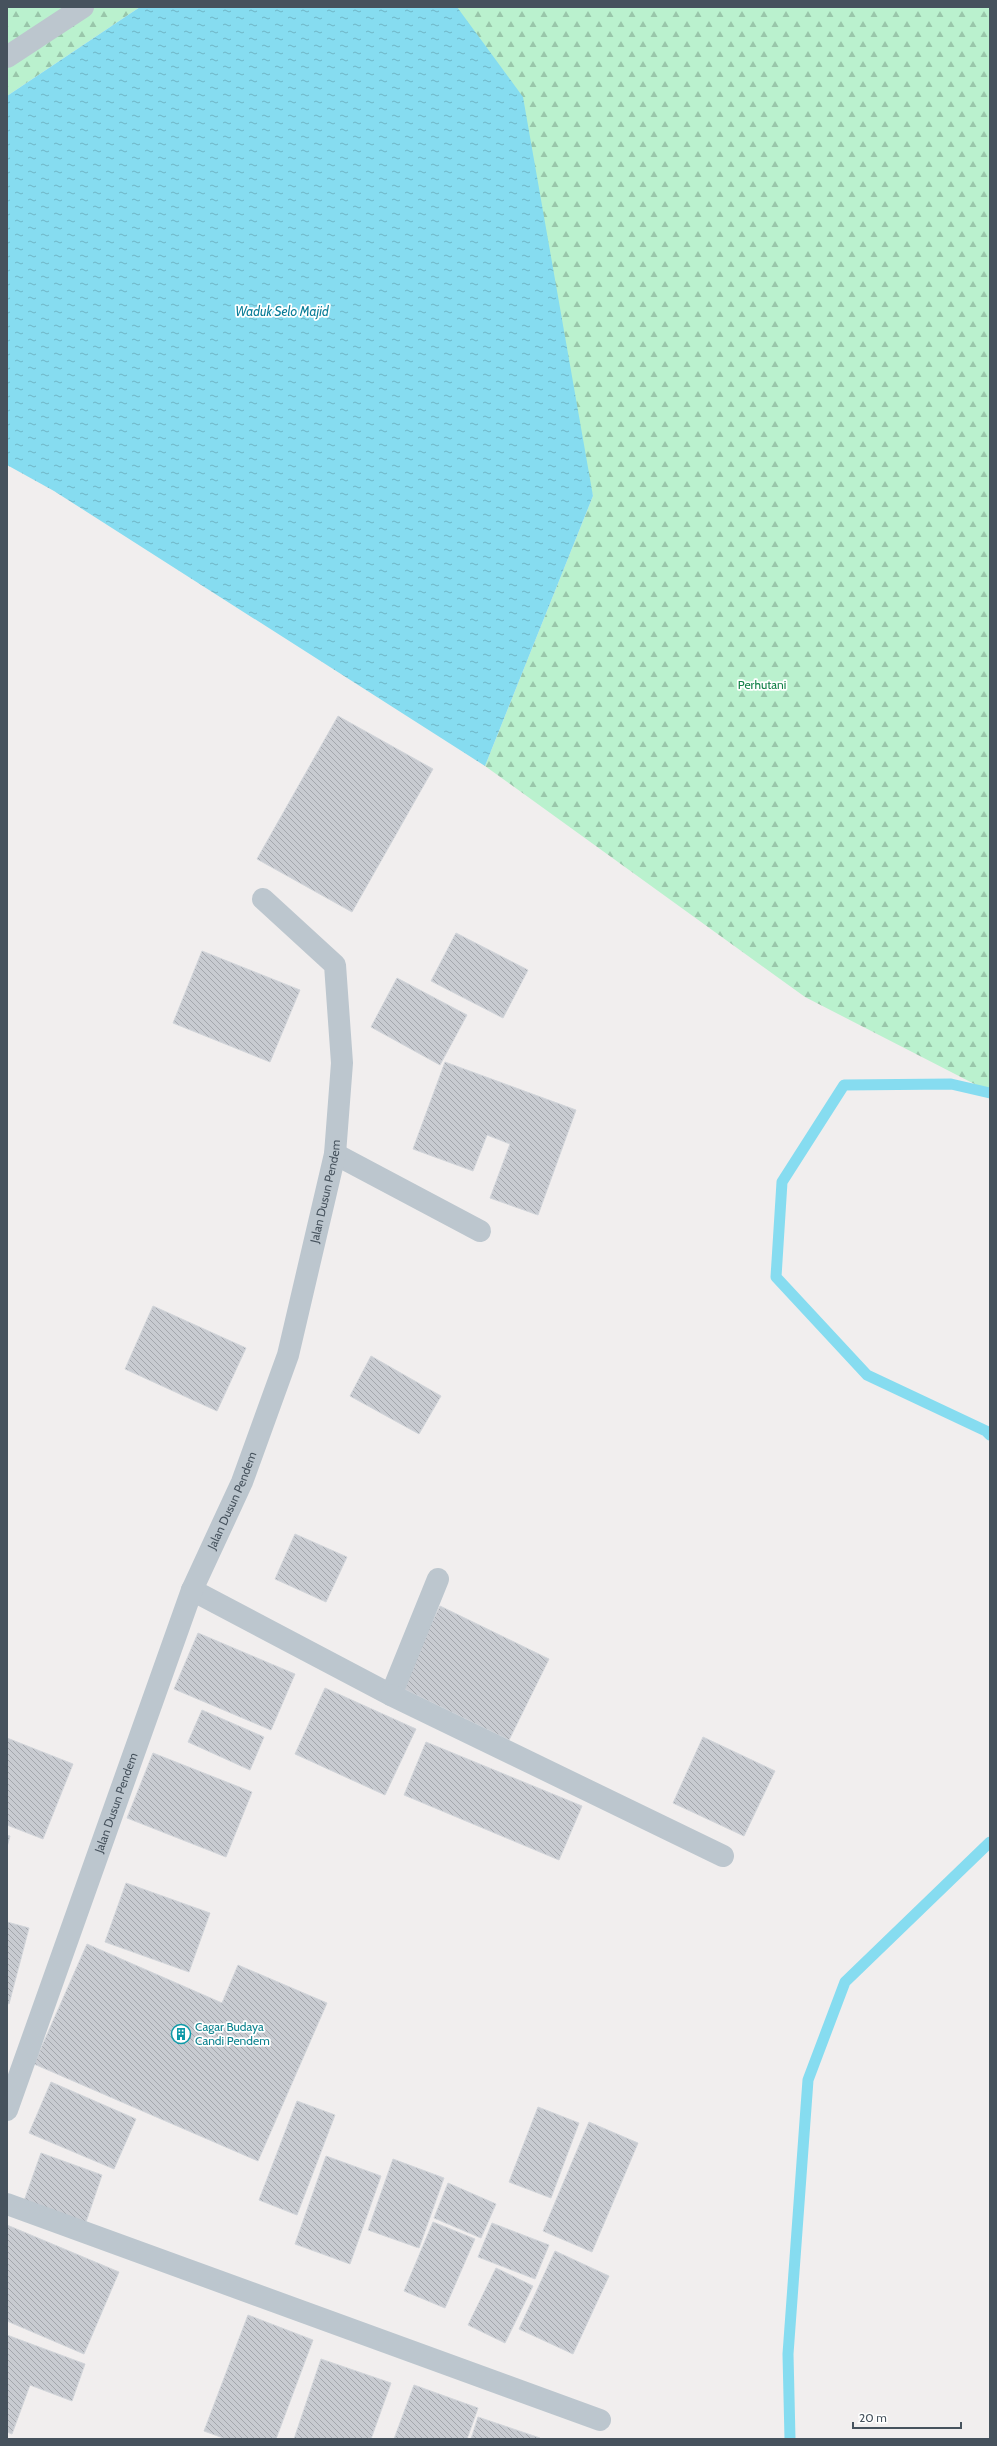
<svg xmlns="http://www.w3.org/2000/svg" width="997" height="2446" font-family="Cabin,sans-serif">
<defs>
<pattern id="forest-firs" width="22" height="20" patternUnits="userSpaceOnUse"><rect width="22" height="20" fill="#baf1ce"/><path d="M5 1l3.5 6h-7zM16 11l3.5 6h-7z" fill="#99c6aa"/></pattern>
<pattern id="water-ripples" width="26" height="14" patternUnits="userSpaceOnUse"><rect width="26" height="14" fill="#86dcf0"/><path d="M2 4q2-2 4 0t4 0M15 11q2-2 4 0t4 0" fill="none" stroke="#6fb5c6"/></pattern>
<pattern id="building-back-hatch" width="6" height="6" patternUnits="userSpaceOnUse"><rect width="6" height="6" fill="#c8cbd1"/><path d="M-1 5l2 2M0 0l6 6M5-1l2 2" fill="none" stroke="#a4a7ad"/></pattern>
</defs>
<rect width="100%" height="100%" fill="#f1eeee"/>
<path fill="url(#forest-firs)" d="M 7,7 L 140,7 L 7,96 Z
M 457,7 L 990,7 L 990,1092 L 805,997 L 485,766 L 593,496 Z"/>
<path fill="url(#water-ripples)" d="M 140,7 L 457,7 L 523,97 L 593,496 L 485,766 L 54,491 L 7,465 L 7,96 Z"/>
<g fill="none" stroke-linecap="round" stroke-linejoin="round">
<path stroke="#86dcf0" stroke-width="11" d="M 990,1093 L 951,1084 L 844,1085 L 782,1182 L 776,1277 L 867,1375 L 986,1431 L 990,1435
M 790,2439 L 788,2354 L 808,2080 L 845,1982 L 990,1842"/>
</g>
<path fill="url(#building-back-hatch)" stroke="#d2d5da" d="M 338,716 L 433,769 L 352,912 L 257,859 Z
M 456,933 L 528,970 L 503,1018 L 431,981 Z
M 202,951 L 300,990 L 270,1062 L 173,1023 Z
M 397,978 L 467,1015 L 440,1065 L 371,1027 Z
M 445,1062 L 576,1110 L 538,1215 L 490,1198 L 510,1144 L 487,1135 L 473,1171 L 413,1149 Z
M 153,1306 L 246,1348 L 217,1411 L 125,1369 Z
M 371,1356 L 441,1396 L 419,1434 L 350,1396 Z
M 295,1534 L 347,1557 L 326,1602 L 275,1579 Z
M 440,1606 L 549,1659 L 509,1740 L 400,1687 Z
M 198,1633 L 295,1674 L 271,1730 L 174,1689 Z
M 325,1688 L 416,1729 L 385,1795 L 295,1754 Z
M 202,1710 L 264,1737 L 250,1770 L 188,1742 Z
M 703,1737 L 775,1771 L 744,1836 L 673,1803 Z
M 7,1738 L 73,1764 L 43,1839 L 7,1825 Z
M 426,1742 L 582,1806 L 559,1860 L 404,1795 Z
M 153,1753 L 252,1792 L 226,1857 L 127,1818 Z
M 7,1835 L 10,1836 L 7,1847 Z
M 126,1883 L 210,1913 L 189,1972 L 105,1942 Z
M 7,1922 L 29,1928 L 9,2004 L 7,2003 Z
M 87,1944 L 222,2003 L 238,1965 L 327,2003 L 258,2161 L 34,2064 Z
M 51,2082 L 136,2119 L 114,2169 L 29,2133 Z
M 297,2101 L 335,2115 L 297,2215 L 259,2200 Z
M 538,2107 L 579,2123 L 551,2198 L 509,2182 Z
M 589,2122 L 638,2143 L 592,2252 L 543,2231 Z
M 41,2153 L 102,2175 L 86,2222 L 24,2201 Z
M 326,2156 L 381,2176 L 350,2264 L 295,2244 Z
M 393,2159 L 444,2178 L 419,2248 L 368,2230 Z
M 448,2183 L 496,2204 L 481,2238 L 434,2218 Z
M 433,2222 L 475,2239 L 445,2308 L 404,2291 Z
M 492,2223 L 549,2245 L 535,2279 L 478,2257 Z
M 7,2225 L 119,2272 L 84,2354 L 7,2321 Z
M 555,2251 L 609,2276 L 573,2354 L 519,2329 Z
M 496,2268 L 533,2286 L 505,2343 L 468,2325 Z
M 248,2315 L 313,2340 L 276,2439 L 226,2439 L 204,2431 Z
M 7,2335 L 85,2364 L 72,2401 L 30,2385 L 12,2434 L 7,2432 Z
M 321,2359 L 391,2383 L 371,2439 L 294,2439 Z
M 414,2385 L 478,2408 L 467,2439 L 394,2439 Z
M 478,2417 L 540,2438 L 540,2439 L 471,2439 Z"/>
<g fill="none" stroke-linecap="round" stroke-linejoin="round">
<g stroke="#bcc6ce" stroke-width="22">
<path d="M 7,57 L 83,7"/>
<path d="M 335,1154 L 480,1231"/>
<path d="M 192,1590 L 391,1695 L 438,1579"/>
<path d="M 391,1695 L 723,1856"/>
<path id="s1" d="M 7,2110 L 192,1590 L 242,1482 L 288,1355 L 335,1154 L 342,1063 L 335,965 L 263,899"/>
<path d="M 7,2204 L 600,2420"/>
</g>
</g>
<defs>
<g id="building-ring" transform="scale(1)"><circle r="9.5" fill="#fff" stroke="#0f9aa8" stroke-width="1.5"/><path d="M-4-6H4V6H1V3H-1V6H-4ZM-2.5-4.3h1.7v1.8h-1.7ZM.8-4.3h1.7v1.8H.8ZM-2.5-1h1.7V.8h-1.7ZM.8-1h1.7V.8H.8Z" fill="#0f9aa8"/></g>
</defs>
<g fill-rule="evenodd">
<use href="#building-ring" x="181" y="2034"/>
</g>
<g text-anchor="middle" stroke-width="3.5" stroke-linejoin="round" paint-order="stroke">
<g font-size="12" fill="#138148" stroke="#fff">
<text x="762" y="689">Perhutani</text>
</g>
<g font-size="12" fill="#46525d" stroke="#fff">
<text dy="4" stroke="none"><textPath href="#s1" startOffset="974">Jalan Dusun Pendem</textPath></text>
<text dy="4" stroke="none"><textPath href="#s1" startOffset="650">Jalan Dusun Pendem</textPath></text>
<text dy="4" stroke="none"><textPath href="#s1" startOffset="326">Jalan Dusun Pendem</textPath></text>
</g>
<g font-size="12" fill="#0d838f" stroke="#fff" text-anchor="start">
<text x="195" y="2031">Cagar Budaya<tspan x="195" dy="14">Candi Pendem</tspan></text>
</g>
<g font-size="13" font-style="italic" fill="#087c97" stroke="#fff">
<text x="282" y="316">Waduk Selo Majid</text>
</g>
</g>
<rect width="997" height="2446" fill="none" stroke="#46525d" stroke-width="16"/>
<path d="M853 2422v6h108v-6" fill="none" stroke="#46525d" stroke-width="2"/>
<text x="859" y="2422" font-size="12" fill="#46525d" stroke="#ffffff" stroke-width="3" paint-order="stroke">20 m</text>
</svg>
